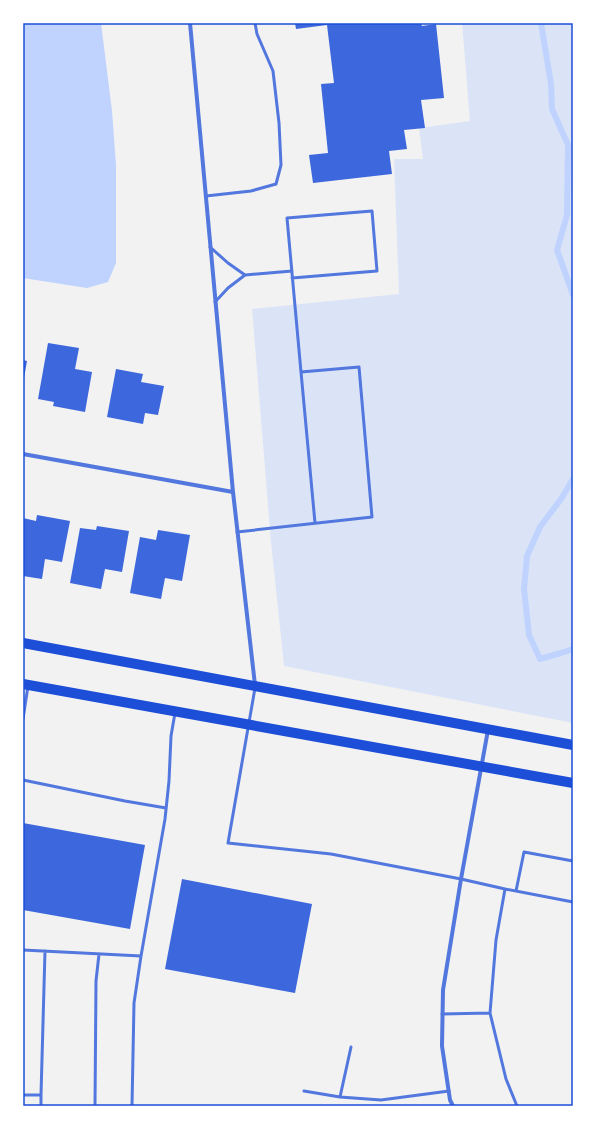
<svg xmlns="http://www.w3.org/2000/svg" width="596" height="1129" font-family="Ubuntu,sans-serif">
<rect width="100%" height="100%" fill="#f2f2f2"/>
<path fill="#dbe4f7" d="M 462,23 L 573,23 L 573,723 L 284,666 L 271,542 L 252,309 L 399,294 L 394,159 L 423,159 L 419,128 L 470,121 Z"/>
<path fill="#bfd3fe" d="M 23,23 L 101,23 L 112,111 L 116,165 L 116,263 L 108,282 L 87,288 L 23,278 Z"/>
<g fill="none" stroke-linecap="round" stroke-linejoin="round">
<path stroke="#bfd3fe" stroke-width="6" d="M 541,23 L 551,84 L 552,109 L 568,145 L 567,215 L 557,250 L 573,295
M 573,479 L 561,499 L 540,527 L 527,556 L 524,589 L 529,635 L 540,659 L 561,653 L 573,649"/>
</g>
<path fill="#3d67dc" d="M 295,23 L 421,23 L 422,26 L 436,24 L 444,98 L 421,100 L 425,128 L 404,130 L 407,149 L 389,151 L 392,174 L 313,183 L 309,155 L 328,153 L 321,84 L 334,83 L 327,25 L 296,29 Z
M 48,343 L 79,348 L 75,369 L 92,372 L 85,412 L 53,406 L 54,402 L 38,399 Z
M 23,360 L 27,361 L 24,378 L 23,378 Z
M 116,369 L 143,374 L 141,382 L 164,386 L 158,415 L 145,413 L 143,424 L 107,417 Z
M 37,515 L 70,521 L 62,562 L 45,559 L 42,579 L 23,576 L 23,518 L 36,521 Z
M 97,526 L 129,531 L 122,572 L 105,569 L 101,589 L 70,583 L 80,528 L 96,530 Z
M 158,530 L 190,535 L 182,581 L 165,578 L 161,599 L 130,593 L 140,537 L 156,540 Z
M 23,823 L 145,845 L 130,929 L 23,910 Z
M 182,879 L 312,904 L 295,993 L 165,969 Z"/>
<g fill="none" stroke-linecap="round" stroke-linejoin="round">
<path stroke="#5277de" stroke-width="3" d="M 206,196 L 251,191 L 276,184 L 281,165 L 279,123 L 273,71 L 257,34 L 255,23
M 210,247 L 228,263 L 245,275
M 215,302 L 228,288 L 245,275 L 292,271
M 301,372 L 315,523
M 237,532 L 372,517 L 359,367 L 301,372 L 287,218 L 372,211 L 377,271 L 292,278
M 255,688 L 228,843 L 331,854 L 461,879 L 505,889 L 573,902
M 23,719 L 28,686
M 23,780 L 125,801 L 166,808
M 505,889 L 496,940 L 490,1013 L 506,1079 L 517,1106
M 516,891 L 524,852 L 573,861
M 23,950 L 141,956 L 165,819 L 169,781 L 171,736 L 175,713
M 442,1014 L 490,1013
M 304,1091 L 340,1097 L 381,1100 L 449,1091
M 23,1095 L 41,1095 L 41,1106
M 41,1095 L 45,951
M 340,1097 L 351,1047
M 95,1106 L 96,981 L 99,954
M 132,1106 L 134,1003 L 141,956"/>
<path stroke="#5277de" stroke-width="4" d="M 190,23 L 233,492 L 255,685
M 23,454 L 233,492
M 453,1106 L 450,1100 L 442,1046 L 443,990 L 461,879 L 488,730"/>
<path stroke="#1d4ed8" stroke-width="10" d="M 23,643 L 573,745
M 23,684 L 573,783"/>
</g>
<rect width="596" height="1129" fill="none" stroke="#ffffff" stroke-width="48"/>
<rect x="24" y="24" width="548" height="1081" fill="none" stroke="#1d4ed8" stroke-width="1.5"/>
</svg>
